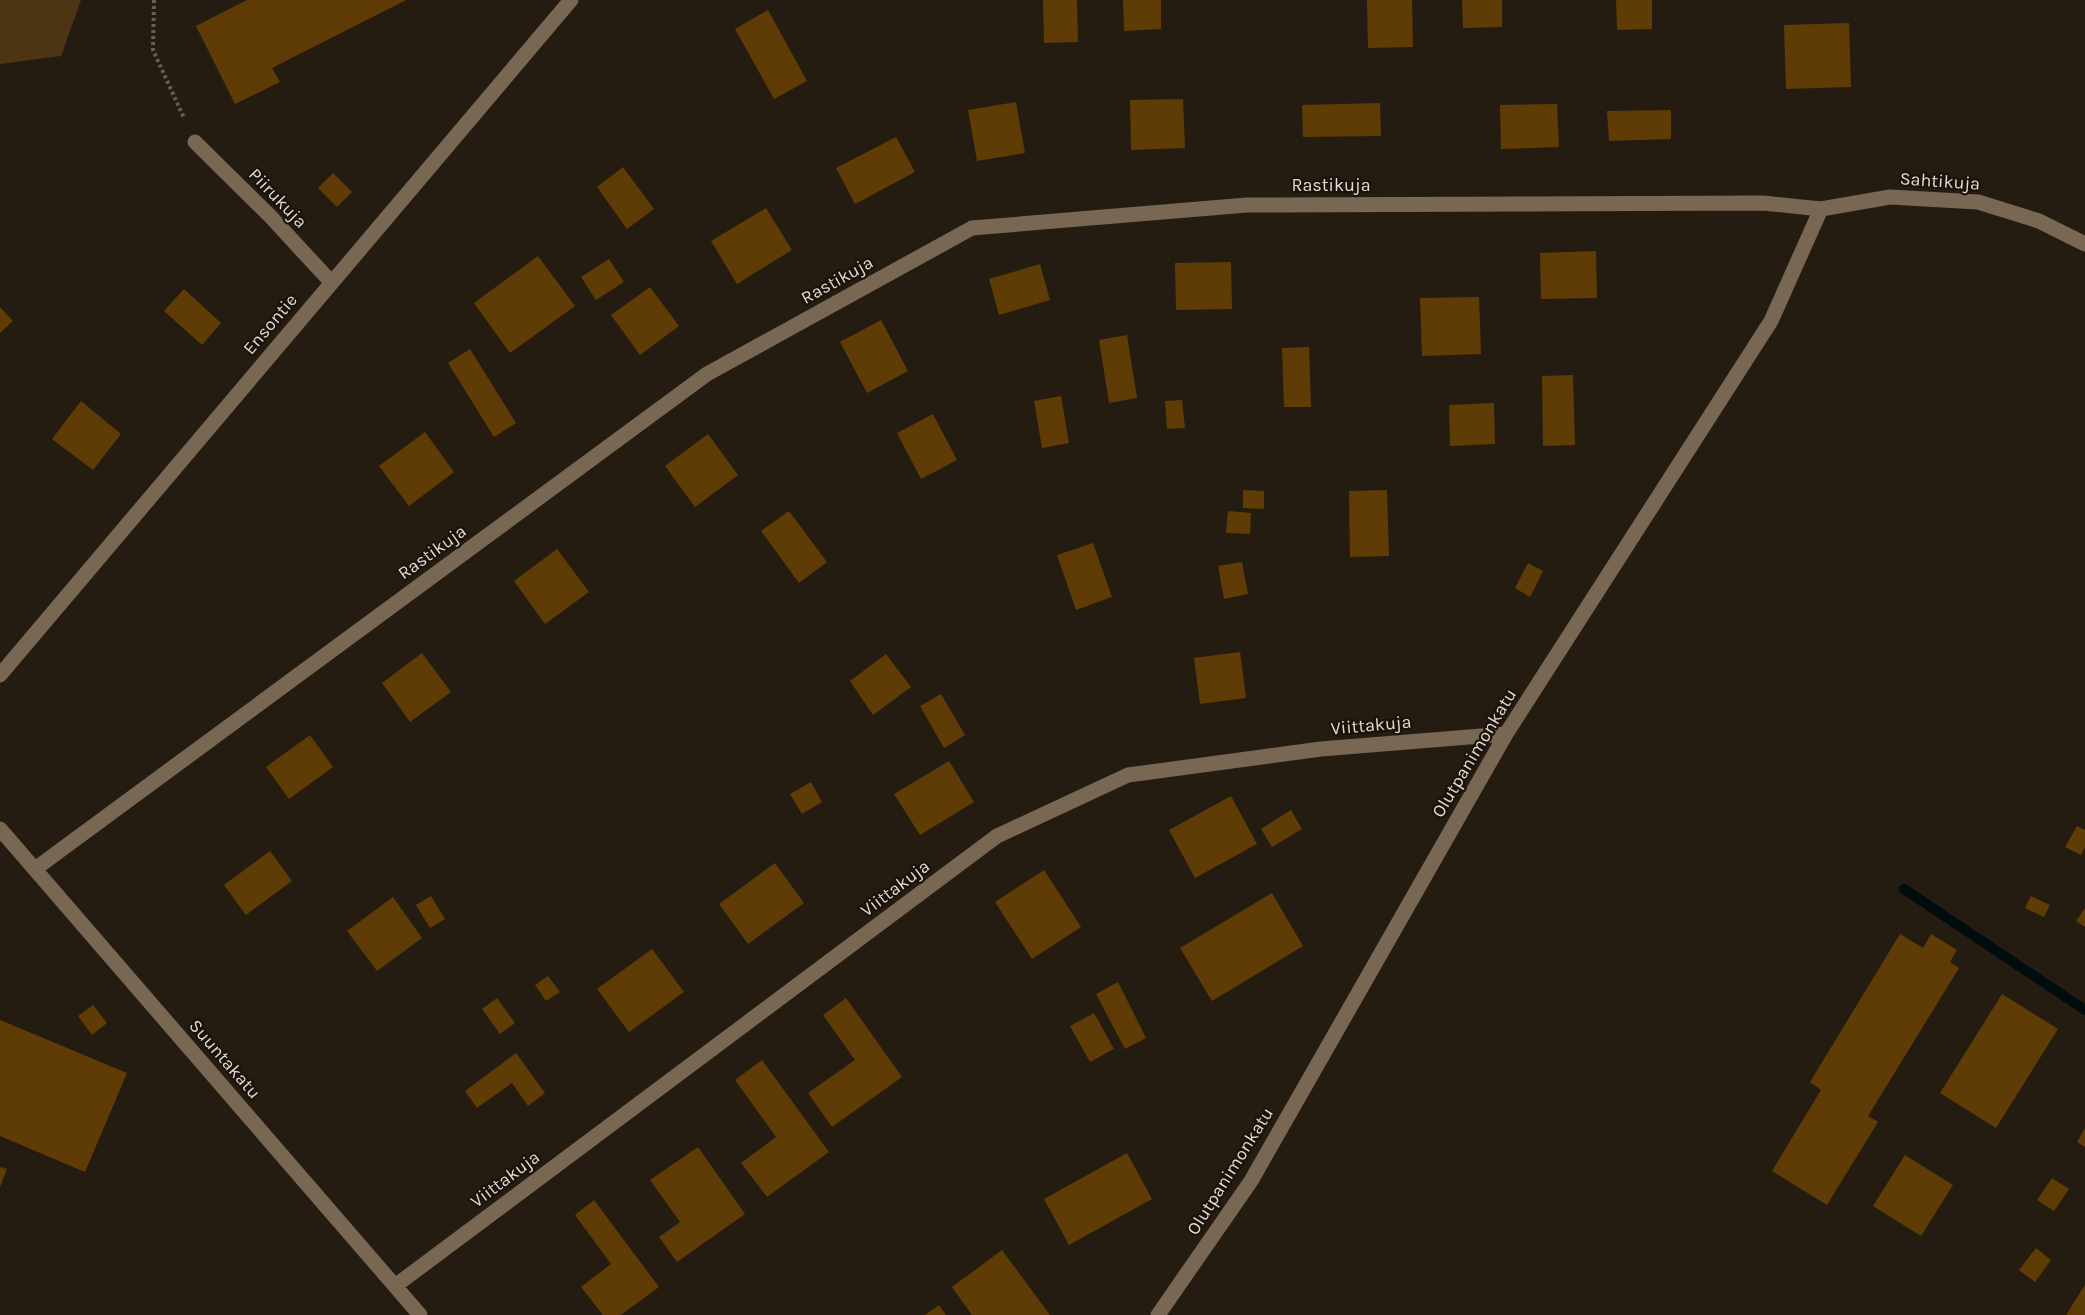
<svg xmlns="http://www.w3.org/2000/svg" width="2085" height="1315" font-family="Karla,sans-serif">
<rect width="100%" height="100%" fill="#251c11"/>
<path fill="#4d3514" d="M 0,0 L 81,0 L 61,56 L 0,64 Z"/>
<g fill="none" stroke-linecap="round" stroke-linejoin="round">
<path stroke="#000d0e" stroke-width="10" d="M 1904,889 L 2085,1010"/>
</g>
<path fill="#5f3c05" d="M 247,0 L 406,0 L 272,68 L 280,82 L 235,104 L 196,26 Z
M 1043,0 L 1077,0 L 1078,42 L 1044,43 Z
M 1123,0 L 1161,0 L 1161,29 L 1124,31 Z
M 1367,0 L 1412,0 L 1413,47 L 1368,48 Z
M 1462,0 L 1502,0 L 1502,27 L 1463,28 Z
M 1616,0 L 1652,0 L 1652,29 L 1617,30 Z
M 768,10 L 807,81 L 774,99 L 735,29 Z
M 1849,23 L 1851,87 L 1786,89 L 1784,25 Z
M 1183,99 L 1185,148 L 1131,150 L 1130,100 Z
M 1016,102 L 1025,153 L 977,161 L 968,110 Z
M 1380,103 L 1381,136 L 1303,137 L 1302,105 Z
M 1557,104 L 1559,147 L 1501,149 L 1500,105 Z
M 1671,110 L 1671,139 L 1609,141 L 1607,111 Z
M 896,137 L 915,172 L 855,204 L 836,168 Z
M 623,167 L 654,209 L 627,229 L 597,187 Z
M 333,173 L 352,192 L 337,207 L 318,188 Z
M 766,208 L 792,250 L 737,284 L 711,241 Z
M 1596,251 L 1597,298 L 1541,299 L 1540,253 Z
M 538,256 L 575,306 L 510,353 L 474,303 Z
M 609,259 L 624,282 L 596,300 L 581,277 Z
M 1231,262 L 1232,309 L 1176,310 L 1175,263 Z
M 1040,264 L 1050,300 L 999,315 L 989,279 Z
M 650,287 L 679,326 L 640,355 L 611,315 Z
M 184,289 L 221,323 L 202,345 L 164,311 Z
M 1479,297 L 1481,354 L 1422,356 L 1420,298 Z
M 0,307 L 13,321 L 0,333 Z
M 881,320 L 908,371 L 867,393 L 840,342 Z
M 1127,335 L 1137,398 L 1109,403 L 1099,340 Z
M 1309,347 L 1311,407 L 1284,407 L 1282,348 Z
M 470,349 L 516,423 L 494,437 L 448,363 Z
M 1573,375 L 1575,445 L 1543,446 L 1542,376 Z
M 1061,396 L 1069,443 L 1042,448 L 1034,401 Z
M 1182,400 L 1185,428 L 1167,429 L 1165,401 Z
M 81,401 L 121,434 L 93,470 L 52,439 Z
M 1494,403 L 1495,444 L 1450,446 L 1449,405 Z
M 933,414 L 957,460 L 921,479 L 897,433 Z
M 425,432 L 454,472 L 409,506 L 379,466 Z
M 708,434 L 738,475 L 695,507 L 665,466 Z
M 1243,490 L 1264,491 L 1264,509 L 1243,508 Z
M 1387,490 L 1389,556 L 1350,557 L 1349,491 Z
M 789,511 L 827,562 L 799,583 L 761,531 Z
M 1228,511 L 1251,513 L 1250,534 L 1226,533 Z
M 1093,543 L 1112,597 L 1076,610 L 1057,555 Z
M 557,549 L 589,592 L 545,624 L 514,581 Z
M 1242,562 L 1248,594 L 1224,599 L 1218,566 Z
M 1528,563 L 1543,571 L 1530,597 L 1515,588 Z
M 1240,652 L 1246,698 L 1200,704 L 1194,658 Z
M 422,653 L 451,692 L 410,722 L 382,683 Z
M 886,654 L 911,687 L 873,715 L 850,681 Z
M 941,694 L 965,735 L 944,748 L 920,706 Z
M 310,735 L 333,767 L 289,799 L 266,767 Z
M 949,761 L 974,802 L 920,835 L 894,794 Z
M 811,782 L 822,802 L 802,814 L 790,794 Z
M 1231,796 L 1257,844 L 1195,878 L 1169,830 Z
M 1291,810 L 1302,829 L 1272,847 L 1261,829 Z
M 2077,826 L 2085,830 L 2085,847 L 2081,855 L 2065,847 Z
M 270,851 L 292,881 L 246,915 L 224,885 Z
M 775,863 L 804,903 L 748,944 L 719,904 Z
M 1044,870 L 1081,927 L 1032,959 L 995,902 Z
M 1272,893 L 1303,946 L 1212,1001 L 1180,948 Z
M 431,896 L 445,919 L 430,928 L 416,905 Z
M 2031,896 L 2050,905 L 2044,917 L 2025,908 Z
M 393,897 L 422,938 L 377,971 L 347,931 Z
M 2085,908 L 2085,927 L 2076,921 Z
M 1900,934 L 1923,948 L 1931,934 L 1957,950 L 1950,962 L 1959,968 L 1868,1116 L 1878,1122 L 1827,1205 L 1772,1171 L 1821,1090 L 1810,1082 Z
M 652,949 L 684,992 L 629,1032 L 597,989 Z
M 548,976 L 560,992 L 546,1001 L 535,985 Z
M 1118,982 L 1146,1038 L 1125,1049 L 1096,994 Z
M 2002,994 L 2058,1029 L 1996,1128 L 1940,1093 Z
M 497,998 L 515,1023 L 500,1034 L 482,1009 Z
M 846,998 L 902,1077 L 832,1127 L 808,1093 L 855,1060 L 823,1015 Z
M 93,1005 L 107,1023 L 92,1035 L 78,1016 Z
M 1094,1013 L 1114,1049 L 1090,1062 L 1070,1026 Z
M 0,1020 L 127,1073 L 85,1172 L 0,1136 Z
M 516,1053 L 545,1093 L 528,1106 L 512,1083 L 477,1108 L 465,1091 Z
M 762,1060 L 829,1152 L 767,1197 L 741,1163 L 776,1137 L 735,1080 Z
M 2085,1128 L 2085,1147 L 2077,1142 Z
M 698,1147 L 745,1214 L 677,1262 L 659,1237 L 680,1222 L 650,1180 Z
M 1127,1153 L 1152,1199 L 1069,1245 L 1044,1199 Z
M 1905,1155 L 1953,1185 L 1921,1236 L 1873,1206 Z
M 0,1167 L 7,1169 L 0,1187 Z
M 2052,1178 L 2069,1189 L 2054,1211 L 2037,1200 Z
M 594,1200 L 659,1287 L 621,1315 L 603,1315 L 581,1287 L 611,1264 L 575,1215 Z
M 2036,1248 L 2051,1260 L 2035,1282 L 2019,1270 Z
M 1002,1250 L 1050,1315 L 972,1315 L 952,1287 Z
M 2085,1285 L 2085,1315 L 2066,1315 Z
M 939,1305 L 946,1315 L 925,1315 Z"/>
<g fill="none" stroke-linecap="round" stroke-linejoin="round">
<path stroke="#675f56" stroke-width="4" stroke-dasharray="3 3" stroke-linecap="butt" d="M 154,0 L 153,50 L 184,118"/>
<path stroke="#776753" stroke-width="15" d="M 195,142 L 270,216 L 331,282
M 0,675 L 571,0
M 0,829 L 420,1315
M 35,869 L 707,374 L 972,228 L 1247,205 L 1763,203 L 1821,209 L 1890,197 L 1978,202 L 2039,221 L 2085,244
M 395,1286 L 997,836 L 1128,775 L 1321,749 L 1506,734
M 1158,1315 L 1251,1181 L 1506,734 L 1771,321 L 1821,209"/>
</g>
<g text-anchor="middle" stroke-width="4.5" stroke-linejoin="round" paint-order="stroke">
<g font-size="18" fill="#e1dbd4" stroke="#1b1309">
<text transform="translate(1940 181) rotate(4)" y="6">Sahtikuja</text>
<text x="1331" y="191">Rastikuja</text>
<text transform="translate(278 198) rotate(46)" y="6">Piirukuja</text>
<text transform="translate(837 280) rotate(-29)" y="6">Rastikuja</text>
<text transform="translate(270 324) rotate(-50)" y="6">Ensontie</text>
<text transform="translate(432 552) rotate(-36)" y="6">Rastikuja</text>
<text transform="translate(1371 725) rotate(-5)" y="6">Viittakuja</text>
<text transform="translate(1474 753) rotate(-59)" y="6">Olutpanimonkatu</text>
<text transform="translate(895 888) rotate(-37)" y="6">Viittakuja</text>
<text transform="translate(225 1059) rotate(49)" y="6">Suuntakatu</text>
<text transform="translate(1230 1171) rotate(-58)" y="6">Olutpanimonkatu</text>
<text transform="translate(505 1179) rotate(-37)" y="6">Viittakuja</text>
</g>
</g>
</svg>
